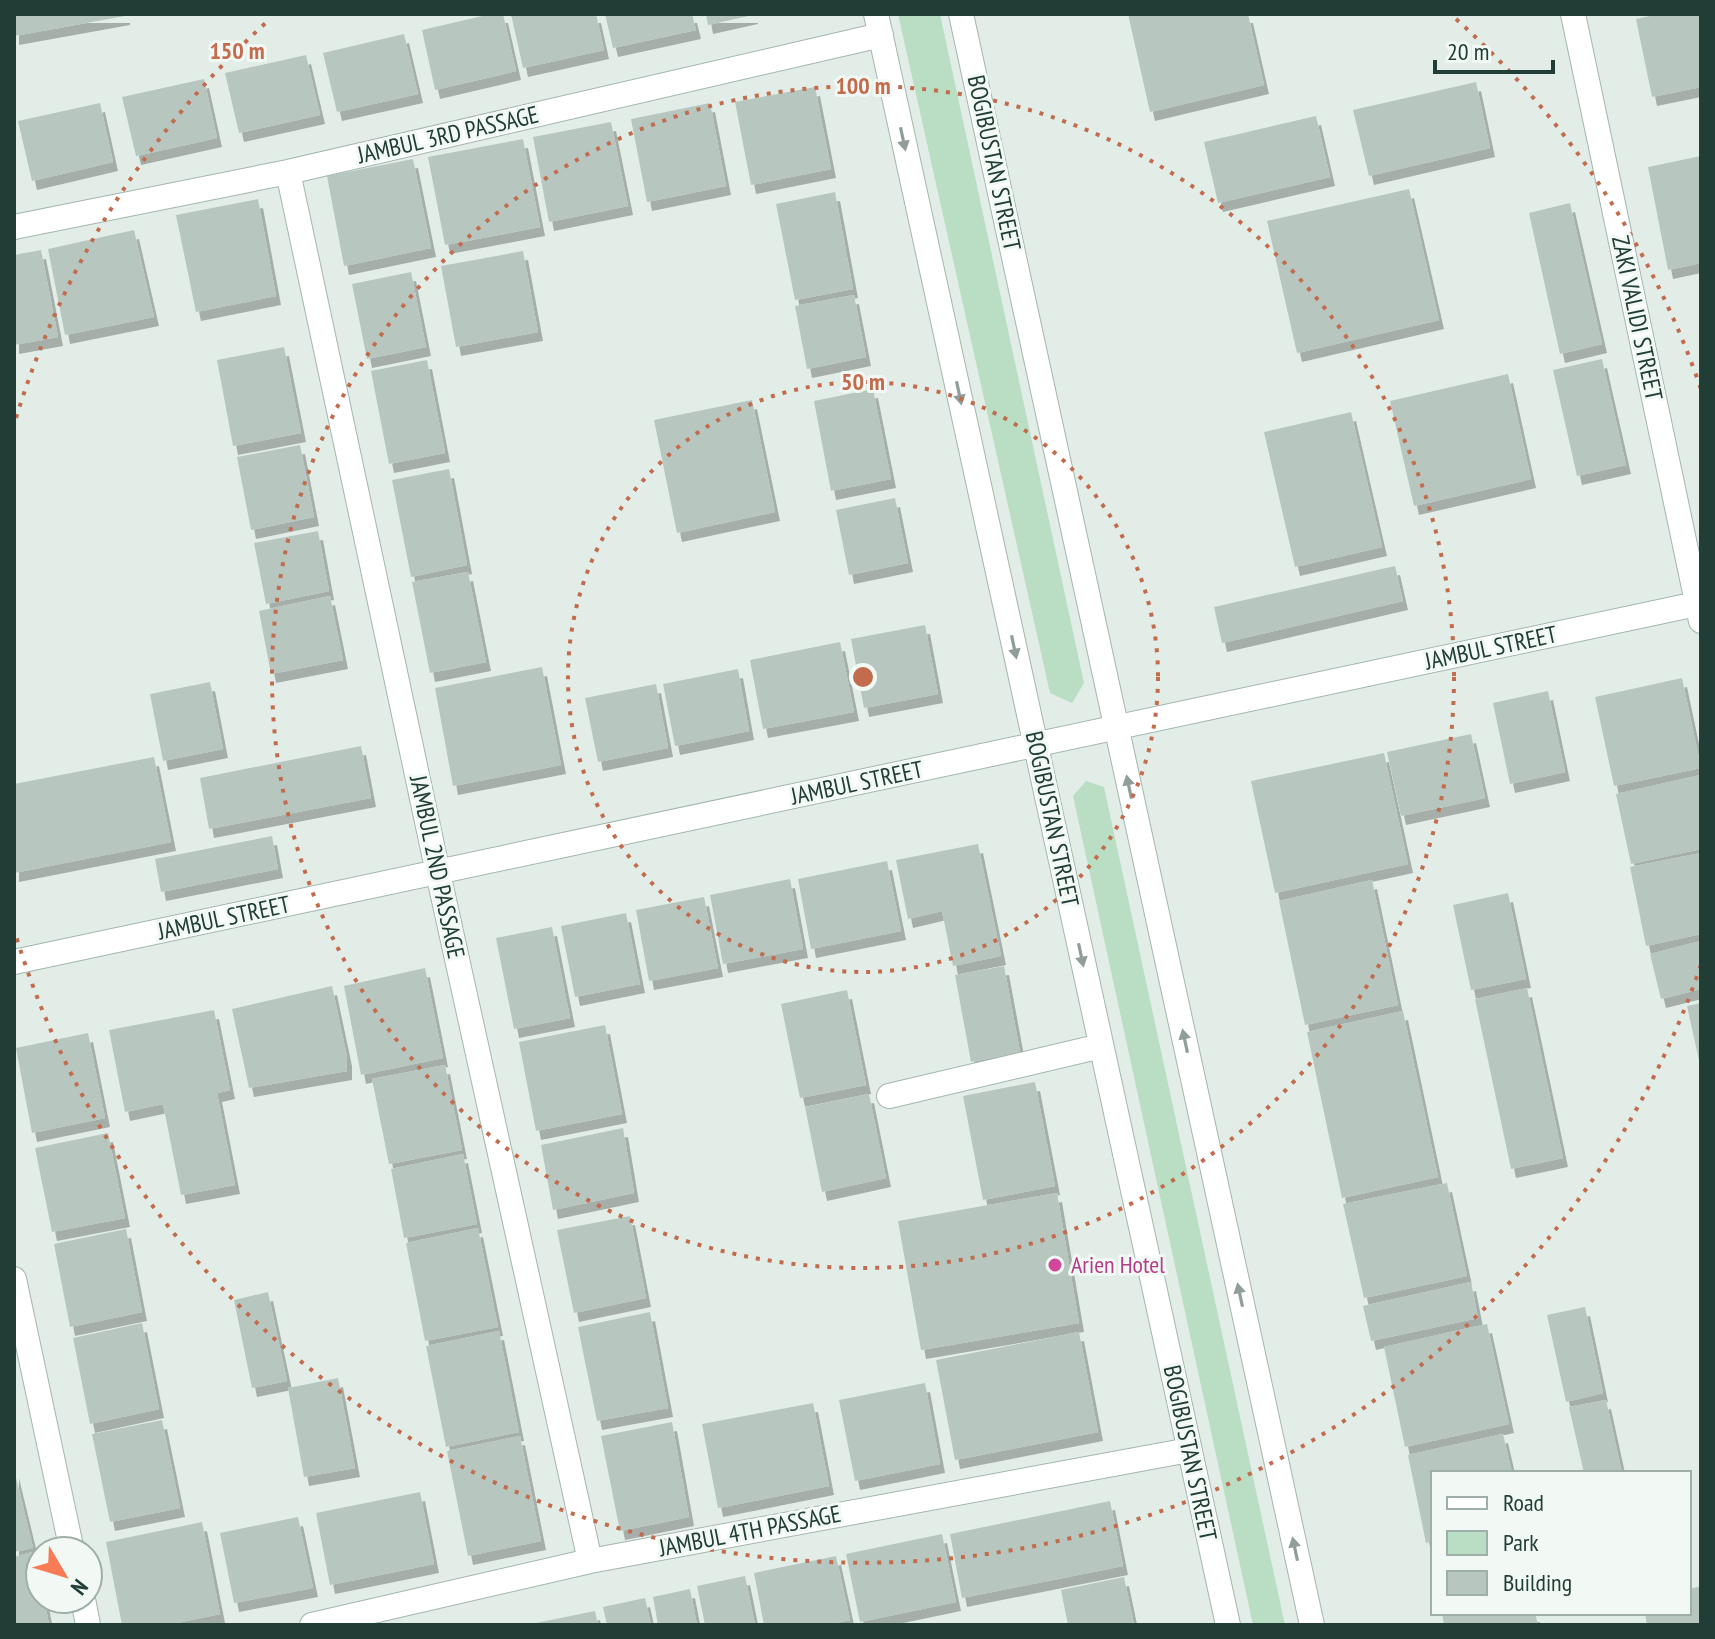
<svg xmlns="http://www.w3.org/2000/svg" width="1715" height="1639" font-family="'PT Sans Narrow',sans-serif">
<defs>
<filter id="shadow"><feDropShadow dx="5" dy="9" stdDeviation="0" flood-color="#0004"/></filter>
</defs>
<rect width="100%" height="100%" fill="#e2ede8"/>
<path fill="#badec3" d="M 898,14 L 940,14 L 1084,683 L 1072,703 L 1050,693 Z
M 1086,781 L 1104,787 L 1285,1625 L 1253,1625 L 1073,796 Z"/>
<path fill="#b7c7c0" filter="url(#shadow)" d="M 14,14 L 125,14 L 125,16 L 14,36 Z
M 491,14 L 503,14 L 516,71 L 435,90 L 422,30 Z
M 511,14 L 596,14 L 604,50 L 523,68 Z
M 605,14 L 692,14 L 696,30 L 613,48 Z
M 706,14 L 753,14 L 753,15 L 708,25 Z
M 1128,14 L 1248,14 L 1264,85 L 1150,112 Z
M 1659,14 L 1701,14 L 1701,87 L 1652,97 L 1636,19 Z
M 404,34 L 418,94 L 337,112 L 323,53 Z
M 306,55 L 320,115 L 239,133 L 225,73 Z
M 204,79 L 217,138 L 136,156 L 122,97 Z
M 1476,82 L 1490,148 L 1369,176 L 1353,110 Z
M 815,87 L 831,169 L 751,185 L 735,102 Z
M 100,103 L 113,162 L 32,181 L 18,121 Z
M 710,103 L 726,186 L 647,202 L 631,119 Z
M 1316,116 L 1330,177 L 1218,203 L 1204,142 Z
M 611,122 L 628,206 L 549,222 L 533,137 Z
M 523,139 L 540,227 L 445,245 L 428,157 Z
M 1701,156 L 1701,263 L 1668,270 L 1648,167 Z
M 413,159 L 431,248 L 344,266 L 327,176 Z
M 1409,189 L 1439,320 L 1297,353 L 1267,221 Z
M 835,192 L 853,289 L 795,300 L 776,204 Z
M 258,199 L 276,296 L 196,312 L 176,215 Z
M 1570,203 L 1602,344 L 1560,354 L 1529,213 Z
M 134,230 L 154,317 L 65,335 L 48,249 Z
M 41,250 L 58,337 L 14,345 L 14,255 Z
M 523,251 L 538,332 L 456,347 L 441,266 Z
M 411,272 L 426,347 L 367,359 L 352,284 Z
M 854,295 L 866,357 L 807,369 L 795,306 Z
M 284,347 L 301,433 L 233,446 L 217,360 Z
M 1602,359 L 1626,465 L 1577,476 L 1553,370 Z
M 427,360 L 445,453 L 389,464 L 371,371 Z
M 1508,374 L 1531,479 L 1414,506 L 1390,401 Z
M 873,389 L 891,479 L 831,491 L 814,401 Z
M 752,400 L 775,512 L 677,533 L 654,420 Z
M 1351,412 L 1382,547 L 1295,567 L 1264,432 Z
M 300,445 L 314,517 L 251,530 L 237,457 Z
M 449,469 L 467,565 L 411,577 L 392,480 Z
M 895,498 L 908,563 L 849,575 L 836,510 Z
M 318,531 L 329,591 L 266,604 L 254,543 Z
M 1395,566 L 1403,601 L 1222,643 L 1214,607 Z
M 468,572 L 486,662 L 430,673 L 412,582 Z
M 330,596 L 343,660 L 271,674 L 259,611 Z
M 925,625 L 938,694 L 864,708 L 851,639 Z
M 840,642 L 854,712 L 763,729 L 750,660 Z
M 542,667 L 561,765 L 453,786 L 435,688 Z
M 738,669 L 749,731 L 675,746 L 663,684 Z
M 1682,678 L 1701,768 L 1614,786 L 1595,697 Z
M 210,682 L 223,749 L 163,761 L 150,694 Z
M 656,684 L 668,748 L 598,762 L 585,698 Z
M 1548,691 L 1565,772 L 1510,784 L 1493,703 Z
M 1471,734 L 1485,798 L 1401,816 L 1387,752 Z
M 361,746 L 371,798 L 209,829 L 200,778 Z
M 1384,753 L 1408,864 L 1275,893 L 1251,781 Z
M 154,757 L 171,842 L 14,873 L 14,784 Z
M 1701,775 L 1701,849 L 1631,864 L 1616,794 Z
M 272,836 L 278,869 L 161,892 L 155,859 Z
M 978,844 L 1001,956 L 953,966 L 942,911 L 908,919 L 896,860 Z
M 1701,853 L 1701,934 L 1646,946 L 1630,867 Z
M 887,861 L 901,931 L 811,949 L 798,879 Z
M 790,879 L 803,949 L 723,964 L 710,895 Z
M 1372,880 L 1398,1005 L 1305,1025 L 1279,901 Z
M 1508,893 L 1526,979 L 1471,990 L 1453,905 Z
M 704,897 L 718,968 L 649,981 L 636,910 Z
M 626,913 L 640,984 L 575,997 L 561,926 Z
M 552,927 L 570,1018 L 514,1029 L 496,938 Z
M 1701,941 L 1701,989 L 1661,999 L 1650,954 Z
M 1004,966 L 1020,1052 L 971,1062 L 955,975 Z
M 425,968 L 443,1058 L 361,1075 L 344,986 Z
M 332,986 L 347,1057 L 347,1071 L 249,1088 L 232,1009 Z
M 1527,988 L 1563,1158 L 1511,1169 L 1475,999 Z
M 847,990 L 866,1085 L 800,1098 L 781,1004 Z
M 1701,1003 L 1701,1065 L 1700,1065 L 1687,1006 Z
M 214,1010 L 230,1090 L 217,1093 L 235,1185 L 181,1195 L 163,1104 L 125,1112 L 109,1030 Z
M 1403,1011 L 1438,1177 L 1342,1198 L 1307,1032 Z
M 605,1025 L 622,1114 L 536,1131 L 519,1042 Z
M 88,1033 L 105,1118 L 32,1133 L 16,1048 Z
M 445,1065 L 462,1150 L 389,1164 L 372,1079 Z
M 1035,1082 L 1055,1186 L 983,1200 L 963,1096 Z
M 869,1094 L 886,1178 L 822,1192 L 805,1107 Z
M 623,1128 L 634,1193 L 553,1210 L 541,1145 Z
M 108,1133 L 125,1218 L 52,1232 L 35,1148 Z
M 463,1154 L 477,1224 L 404,1238 L 391,1169 Z
M 1447,1183 L 1467,1276 L 1364,1298 L 1343,1204 Z
M 1057,1193 L 1079,1323 L 921,1350 L 898,1221 Z
M 630,1216 L 646,1298 L 574,1313 L 557,1230 Z
M 478,1228 L 498,1327 L 425,1341 L 406,1243 Z
M 126,1229 L 142,1312 L 70,1327 L 54,1244 Z
M 1471,1282 L 1478,1318 L 1371,1341 L 1363,1306 Z
M 268,1292 L 287,1381 L 252,1388 L 234,1300 Z
M 1585,1307 L 1603,1393 L 1566,1402 L 1547,1315 Z
M 650,1312 L 668,1408 L 597,1421 L 578,1327 Z
M 142,1323 L 159,1409 L 90,1424 L 73,1338 Z
M 1487,1324 L 1509,1424 L 1405,1447 L 1384,1347 Z
M 499,1331 L 519,1432 L 446,1447 L 426,1346 Z
M 1079,1332 L 1098,1432 L 955,1460 L 936,1360 Z
M 338,1378 L 355,1468 L 304,1477 L 288,1388 Z
M 925,1383 L 940,1464 L 855,1481 L 839,1400 Z
M 1606,1400 L 1622,1473 L 1584,1473 L 1569,1407 Z
M 813,1403 L 829,1486 L 718,1508 L 702,1424 Z
M 162,1420 L 180,1508 L 110,1522 L 92,1434 Z
M 672,1422 L 689,1517 L 620,1531 L 601,1436 Z
M 1503,1434 L 1512,1473 L 1433,1473 L 1433,1541 L 1426,1543 L 1408,1455 Z
M 520,1436 L 541,1541 L 468,1556 L 447,1451 Z
M 14,1469 L 33,1548 L 14,1552 Z
M 420,1492 L 434,1564 L 330,1585 L 316,1513 Z
M 1110,1501 L 1123,1566 L 962,1598 L 950,1534 Z
M 298,1517 L 313,1588 L 234,1603 L 220,1533 Z
M 202,1522 L 220,1614 L 167,1625 L 122,1625 L 106,1542 Z
M 942,1534 L 956,1602 L 860,1622 L 846,1554 Z
M 33,1552 L 40,1582 L 40,1599 L 44,1599 L 49,1625 L 14,1625 L 14,1557 Z
M 836,1556 L 850,1620 L 826,1625 L 764,1625 L 754,1573 Z
M 745,1576 L 755,1625 L 705,1625 L 697,1586 Z
M 1124,1577 L 1134,1625 L 1068,1625 L 1061,1590 Z
M 1701,1586 L 1701,1625 L 1647,1625 L 1645,1613 L 1689,1613 L 1689,1589 Z
M 690,1589 L 697,1625 L 658,1625 L 653,1597 Z
M 645,1598 L 651,1625 L 607,1625 L 603,1607 Z
M 595,1611 L 598,1625 L 531,1625 L 531,1624 Z
M 1442,1613 L 1535,1613 L 1538,1625 L 1444,1625 Z"/>
<g fill="none" stroke-linecap="round" stroke-linejoin="round">
<g stroke="#a4b5af" stroke-width="26">
<path id="minor" d="M 876,14 L 1228,1625
M 961,14 L 1312,1625
M 1573,14 L 1701,621
M 288,172 L 438,873 L 590,1561
M 14,227 L 288,172 L 881,35
M 14,962 L 1701,603
M 889,1096 L 1101,1046
M 14,1279 L 72,1551
M 83,1599 L 88,1625
M 312,1625 L 590,1561 L 1189,1450"/>
</g>
<use href="#minor" stroke="#fff" stroke-width="24"/>
</g>
<defs><path id="oneway-solid" d="M-6-.8H1V-3.2L6.5 0L1 3.2V.8H-6Z" transform="scale(2)"/></defs>
<g fill="#909e9a">
<use href="#oneway-solid" transform="translate(903 139) rotate(78)"/>
<use href="#oneway-solid" transform="translate(959 393) rotate(78)"/>
<use href="#oneway-solid" transform="translate(1014 647) rotate(78)"/>
<use href="#oneway-solid" transform="translate(1129 787) rotate(-102)"/>
<use href="#oneway-solid" transform="translate(1081 955) rotate(78)"/>
<use href="#oneway-solid" transform="translate(1185 1041) rotate(-102)"/>
<use href="#oneway-solid" transform="translate(1240 1295) rotate(-102)"/>
<use href="#oneway-solid" transform="translate(1295 1549) rotate(-102)"/>
</g>
<g fill="none" stroke="#c26c4d" stroke-width="4" stroke-dasharray="4 8">
<circle cx="863" cy="677" r="295"/>
<circle cx="863" cy="677" r="591"/>
<path d="M1701 965A886 886 0 0 1 16 936M16 418A886 886 0 0 1 270 19M1456 19A886 886 0 0 1 1701 389"/>
</g>
<circle fill="#d1479c" stroke="#f2f9f5" stroke-width="3" cx="1055" cy="1265" r="8"/>
<g text-anchor="middle" stroke-width="6" stroke-linejoin="round" paint-order="stroke">
<g font-size="24" fill="#213e36" stroke="#f2f9f5">
<text transform="translate(448 135) rotate(-13)" y="8">JAMBUL 3RD PASSAGE</text>
<text transform="translate(994 163) rotate(78)" y="8">BOGIBUSTAN STREET</text>
<text transform="translate(1637 318) rotate(78)" y="8">ZAKI VALIDI STREET</text>
<text transform="translate(1491 648) rotate(-12)" y="8">JAMBUL STREET</text>
<text transform="translate(857 783) rotate(-12)" y="8">JAMBUL STREET</text>
<text transform="translate(1052 819) rotate(78)" y="8">BOGIBUSTAN STREET</text>
<text transform="translate(437 867) rotate(78)" y="8">JAMBUL 2ND PASSAGE</text>
<text transform="translate(224 918) rotate(-12)" y="8">JAMBUL STREET</text>
<text transform="translate(1190 1453) rotate(78)" y="8">BOGIBUSTAN STREET</text>
<text transform="translate(750 1531) rotate(-11)" y="8">JAMBUL 4TH PASSAGE</text>
</g>
<g font-size="24" fill="#b23c85" stroke="#f2f9f5" text-anchor="start">
<text x="1071" y="1273">Arien Hotel</text>
</g>
</g>
<circle cx="863" cy="677" r="12" fill="#c26c4d" stroke="#f2f9f5" stroke-width="4"/>
<g font-size="24" text-anchor="middle" font-weight="bold" fill="#c26c4d" stroke="#f2f9f5" stroke-width="6" stroke-linejoin="round" paint-order="stroke">
<text x="237" y="59">150 m</text>
<text x="863" y="94">100 m</text>
<text x="863" y="390">50 m</text>
</g>
<rect width="1715" height="1639" fill="none" stroke="#213e36" stroke-width="32"/>
<rect x="1431" y="1471" width="260" height="144" fill="#f2f9f5" stroke="#9eaea9" stroke-width="2"/>
<rect x="1447" y="1497" width="40" height="12" fill="#ffffff" stroke="#9eaea9" stroke-width="2"/>
<text x="1503" y="1511" font-size="24" fill="#213e36">Road</text>
<rect x="1447" y="1531" width="40" height="24" fill="#badec3" stroke="#9eaea9" stroke-width="2"/>
<text x="1503" y="1551" font-size="24" fill="#213e36">Park</text>
<rect x="1447" y="1571" width="40" height="24" fill="#b7c7c0" stroke="#9eaea9" stroke-width="2"/>
<text x="1503" y="1591" font-size="24" fill="#213e36">Building</text>
<g transform="translate(64 1575) rotate(128)"><circle r="38" fill="#f2f9f5" stroke="#9eaea9" stroke-width="2"/>
<path d="M0-6L14 30L0 20L-14 30Z" fill="#f77b55"/>
<text y="-12" font-size="22" font-weight="bold" text-anchor="middle" fill="#213e36">N</text>
</g>
<path d="M1435 60v12h118v-12" fill="none" stroke="#213e36" stroke-width="4"/>
<text x="1447" y="60" font-size="24" fill="#213e36" stroke="#f2f9f5" stroke-width="6" paint-order="stroke">20 m</text>
</svg>
